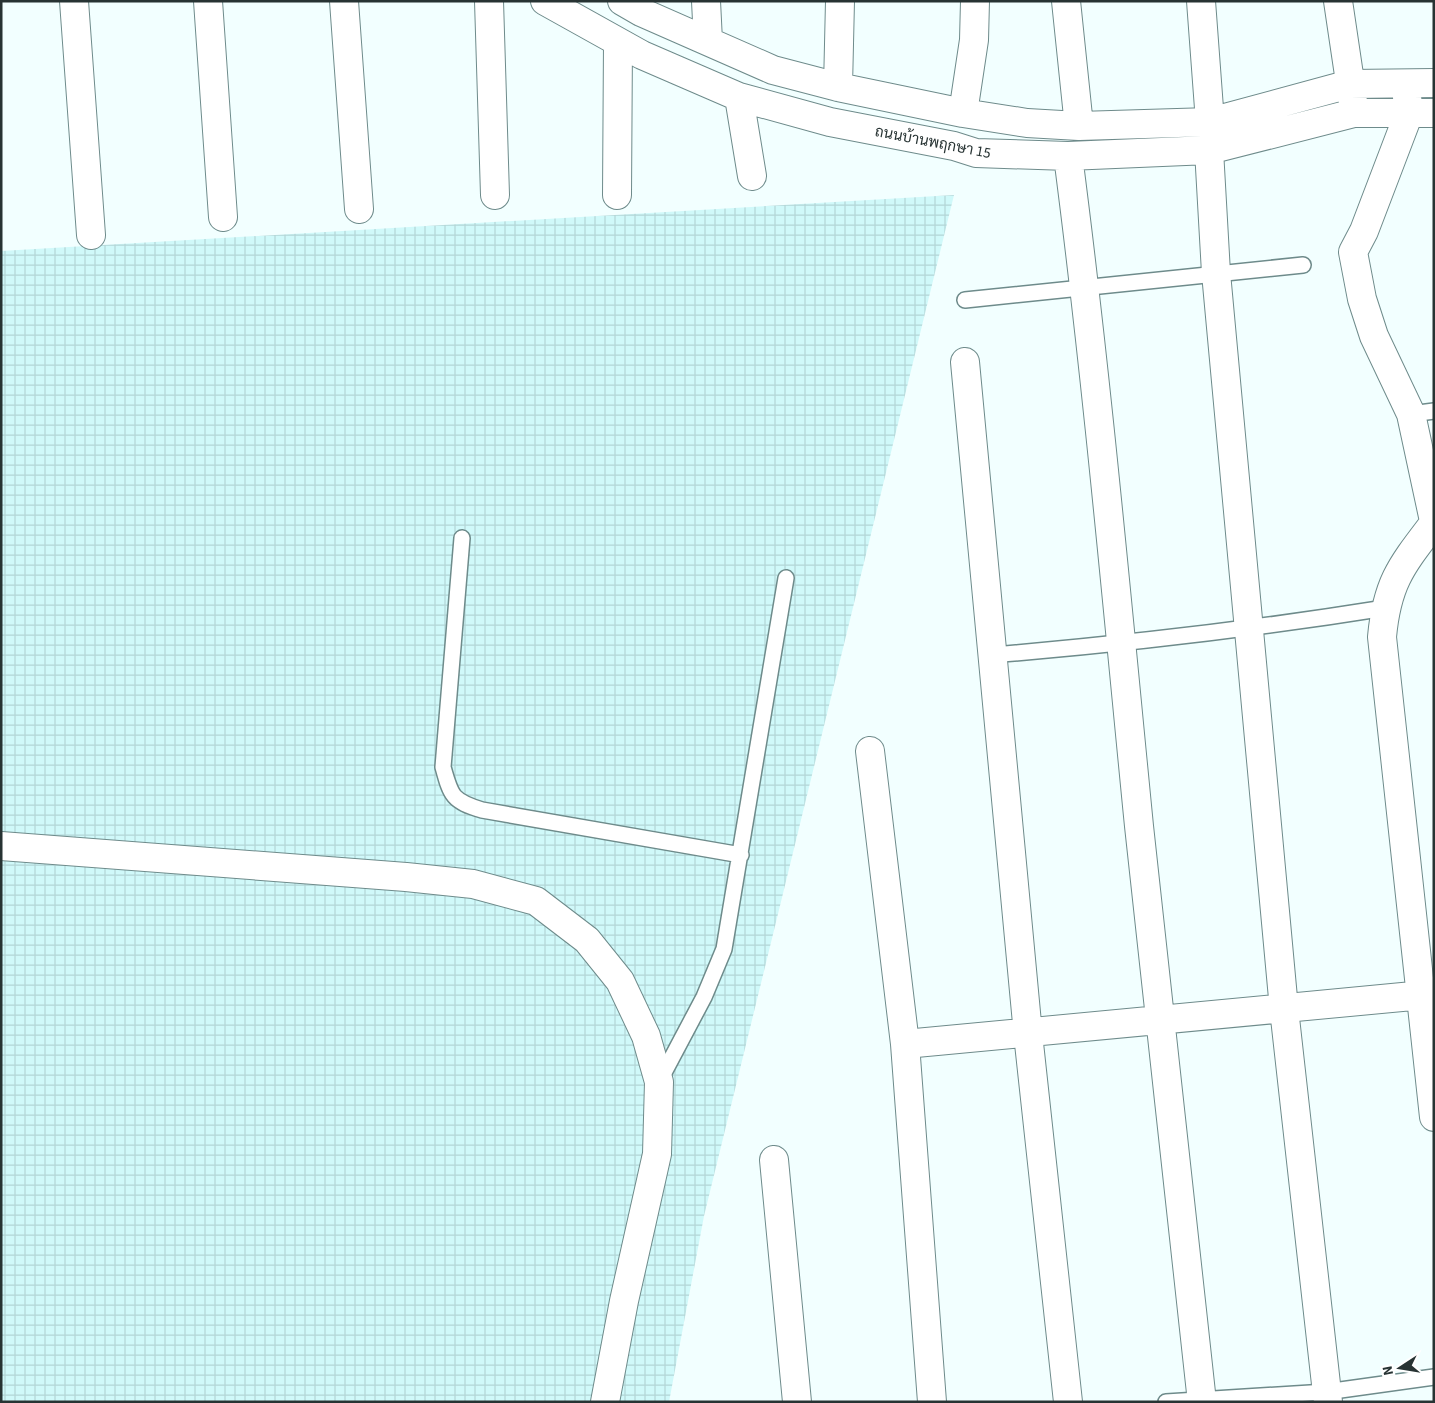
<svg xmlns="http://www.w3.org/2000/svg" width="1435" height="1403" font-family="'Source Sans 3',Sarabun,sans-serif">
<defs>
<pattern id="industrial-grid" width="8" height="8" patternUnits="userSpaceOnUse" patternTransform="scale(1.25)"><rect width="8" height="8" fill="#d0f9fa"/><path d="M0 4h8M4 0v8" fill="none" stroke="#b3d6d7"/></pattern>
</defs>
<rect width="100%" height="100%" fill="#f2ffff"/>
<path fill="url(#industrial-grid)" d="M 954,195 L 704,1216 L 669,1402 L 1,1402 L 1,251 Z"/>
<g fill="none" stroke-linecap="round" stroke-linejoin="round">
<g stroke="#6e8b8b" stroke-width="18">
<path id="lane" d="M 965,300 L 1303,265
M 1411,414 L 1434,411
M 462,538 L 443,767 C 451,796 452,801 482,810 L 741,855
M 992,655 C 1124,644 1254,629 1385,608
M 659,1082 L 704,997 L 724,949 L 786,578
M 1166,1402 L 1326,1392 L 1434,1377"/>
</g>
<g stroke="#6e8b8b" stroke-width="30">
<path id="street" d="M 74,1 L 91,235
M 208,1 L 223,217
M 344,1 L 359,209
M 489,1 L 495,195
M 545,1 L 642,55 L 739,97 L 830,122 L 954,146 L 976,153 L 1068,156 L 1209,150 L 1354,113 L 1434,113
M 622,1 L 641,12 L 773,70 L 838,87 L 963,113 L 1027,123 L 1079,126 L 1210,122 L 1350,84 L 1434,83
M 706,1 L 708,41
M 1066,1 L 1079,126
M 1201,1 L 1210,122
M 1338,1 L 1353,102
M 838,87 L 840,1
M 739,97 L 752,176
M 1407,97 L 1409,113 L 1364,231 L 1353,252 L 1362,299 L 1374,336 L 1411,414 L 1434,521
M 963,113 L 974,40 L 975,1
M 1209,150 L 1216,273 L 1284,1009 L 1328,1402
M 1068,156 C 1097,379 1117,603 1139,826 C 1159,1018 1182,1210 1202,1402
M 617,195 L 618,42
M 965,362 L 1028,1034 L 1068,1402
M 1434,523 C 1402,565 1387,582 1382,637 L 1434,1117
M 870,751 L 905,1044 L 932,1402
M 1,846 L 406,877 L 473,884 L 536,901 L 587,940 L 620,981 L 646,1036 L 659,1082 L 657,1154 L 624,1301 L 605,1402
M 905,1044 L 1434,994
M 774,1160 L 797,1402"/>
</g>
<use href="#lane" stroke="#fff" stroke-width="15"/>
<use href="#street" stroke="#fff" stroke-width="28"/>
</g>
<g text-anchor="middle" stroke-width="4" stroke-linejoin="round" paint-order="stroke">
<g font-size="15" fill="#273333" stroke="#fff">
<text transform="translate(933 142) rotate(11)" y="5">ถนนบ้านพฤกษา 15</text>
</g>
</g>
<rect width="1435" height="1403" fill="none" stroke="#273333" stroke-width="5"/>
<g transform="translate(1400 1368) rotate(258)" stroke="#ffffff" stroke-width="4" paint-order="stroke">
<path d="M0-4L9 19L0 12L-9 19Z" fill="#273333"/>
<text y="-8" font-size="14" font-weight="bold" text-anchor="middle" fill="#273333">N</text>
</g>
</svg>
